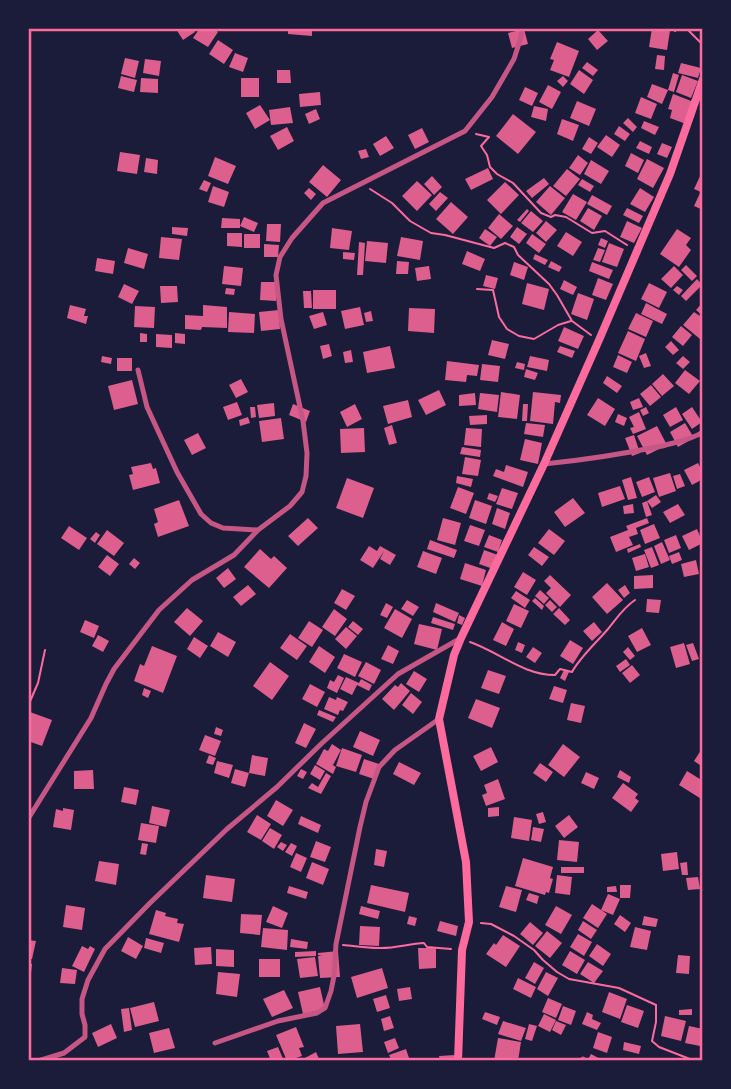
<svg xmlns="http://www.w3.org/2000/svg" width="731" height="1089" font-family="Jost,sans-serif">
<rect width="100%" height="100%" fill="#1b1b3a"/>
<path fill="#dd5f8e" d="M 178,28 L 193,28 L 195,32 L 183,40 L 176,29 Z
M 200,28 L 212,28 L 218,32 L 208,47 L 193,38 Z
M 288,28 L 312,28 L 312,36 L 288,34 Z
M 652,28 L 670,31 L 667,50 L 649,47 Z
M 524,29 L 528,44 L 512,48 L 508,33 Z
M 598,30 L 608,41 L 597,50 L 588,39 Z
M 218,40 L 233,50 L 224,64 L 209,54 Z
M 557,42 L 579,51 L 569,77 L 550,70 L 554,60 L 550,59 Z
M 235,53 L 248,58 L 243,72 L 229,67 Z
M 657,55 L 665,56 L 664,70 L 655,69 Z
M 125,58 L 139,61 L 135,78 L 121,74 Z
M 145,59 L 161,61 L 159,76 L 143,73 Z
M 587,62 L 598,70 L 593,76 L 582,68 Z
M 681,63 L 701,68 L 698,78 L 678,73 Z
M 277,70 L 290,70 L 291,83 L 277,83 Z
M 579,70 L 593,80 L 584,94 L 570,84 Z
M 673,73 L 679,75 L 674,92 L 668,90 Z
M 682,75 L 698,81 L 691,98 L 676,92 Z
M 121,76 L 137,80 L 134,92 L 118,88 Z
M 563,76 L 568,81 L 563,87 L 557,81 Z
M 141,78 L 158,79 L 158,93 L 140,92 Z
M 241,78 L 259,78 L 259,97 L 241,97 Z
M 652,84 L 668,90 L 662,104 L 647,97 Z
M 548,85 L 561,92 L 552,109 L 539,102 Z
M 525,87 L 538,93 L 532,106 L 519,100 Z
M 320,92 L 321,105 L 300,107 L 299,94 Z
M 673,94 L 694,102 L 686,124 L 670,118 L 672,110 L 668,109 Z
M 641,97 L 657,104 L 651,119 L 635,113 Z
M 577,101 L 596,109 L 589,126 L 570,118 Z
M 260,105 L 270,120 L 255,129 L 246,113 Z
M 534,106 L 548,109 L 546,121 L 531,117 Z
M 290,107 L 293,123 L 271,125 L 269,110 Z
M 316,109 L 320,119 L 309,124 L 305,114 Z
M 513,114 L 536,132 L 518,154 L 496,136 Z
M 628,118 L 637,127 L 633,132 L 623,123 Z
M 562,119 L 579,125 L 573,141 L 557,134 Z
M 644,121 L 659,127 L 655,135 L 641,128 Z
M 619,126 L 630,134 L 625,141 L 614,134 Z
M 287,127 L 294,141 L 278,150 L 270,136 Z
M 422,128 L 429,142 L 415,149 L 408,135 Z
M 606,135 L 620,145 L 612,157 L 597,147 Z
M 386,136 L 394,148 L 380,156 L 373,144 Z
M 589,137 L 598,143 L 591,154 L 582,149 Z
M 640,141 L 652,147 L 649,154 L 636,148 Z
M 662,143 L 672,147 L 667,158 L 657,154 Z
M 366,149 L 369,157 L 361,159 L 358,151 Z
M 120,152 L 140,155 L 137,174 L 117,171 Z
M 631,153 L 644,160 L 638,173 L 625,166 Z
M 578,155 L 588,163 L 580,175 L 569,168 Z
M 215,157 L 236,166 L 228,184 L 208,176 Z
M 146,158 L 158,160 L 157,174 L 144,172 Z
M 647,159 L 664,168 L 653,188 L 637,179 Z
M 591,160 L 609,171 L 601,184 L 584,174 Z
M 323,165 L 341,180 L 327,197 L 309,182 Z
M 488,168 L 493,179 L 471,190 L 465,179 Z
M 567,169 L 580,179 L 566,196 L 553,186 Z
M 701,174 L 703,175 L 703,193 L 694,189 Z
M 432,176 L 442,187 L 434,195 L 424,184 Z
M 544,178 L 549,184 L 532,198 L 526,191 Z
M 582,179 L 594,186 L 590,192 L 578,185 Z
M 204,180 L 211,183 L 207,192 L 199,189 Z
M 417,181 L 432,195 L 417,211 L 402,196 Z
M 505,182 L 519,195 L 501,214 L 487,200 Z
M 213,186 L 229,192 L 224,207 L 208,202 Z
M 550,186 L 565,198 L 551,215 L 536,202 Z
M 309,188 L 316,194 L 311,200 L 304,193 Z
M 640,188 L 654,197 L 645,212 L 630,204 Z
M 440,192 L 448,198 L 436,211 L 429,204 Z
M 700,193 L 703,195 L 703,210 L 694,206 Z
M 573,194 L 587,202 L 576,220 L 562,212 Z
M 592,195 L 612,206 L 607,215 L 587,204 Z
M 451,202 L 468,217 L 453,234 L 436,219 Z
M 588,208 L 602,216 L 594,230 L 580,221 Z
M 627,208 L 643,216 L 639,223 L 623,215 Z
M 527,209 L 529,211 L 520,222 L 517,220 Z
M 531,211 L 543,221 L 533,232 L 521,223 Z
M 499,214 L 513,226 L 501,239 L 488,228 Z
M 244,217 L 258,223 L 254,232 L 240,226 Z
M 222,218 L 240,219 L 240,228 L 221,228 Z
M 546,221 L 557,230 L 546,242 L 536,233 Z
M 627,221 L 642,228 L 634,243 L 620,237 Z
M 267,224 L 281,224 L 280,242 L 266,241 Z
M 172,227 L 188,228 L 187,236 L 172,234 Z
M 517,227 L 527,234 L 519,244 L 510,237 Z
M 332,228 L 352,231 L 349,250 L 330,248 Z
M 485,229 L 497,237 L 490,246 L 479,238 Z
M 677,229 L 691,238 L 686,245 L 691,250 L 679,267 L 660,254 Z
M 566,232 L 582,242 L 573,256 L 557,246 Z
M 227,233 L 242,233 L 242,247 L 227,246 Z
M 244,234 L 260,234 L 260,248 L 244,248 Z
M 532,234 L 546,244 L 539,253 L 526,243 Z
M 161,237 L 182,239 L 179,260 L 159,258 Z
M 401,237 L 423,241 L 420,260 L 397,256 Z
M 601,238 L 608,241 L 605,248 L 598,245 Z
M 367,241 L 388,243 L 386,263 L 365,261 Z
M 359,242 L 365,243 L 363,275 L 357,275 Z
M 609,243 L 624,249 L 617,267 L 602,262 Z
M 264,244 L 279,245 L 278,257 L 264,257 Z
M 128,248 L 148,254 L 144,269 L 124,263 Z
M 598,248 L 605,250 L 600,262 L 593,260 Z
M 467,251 L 485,259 L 480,271 L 462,264 Z
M 343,252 L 355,253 L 354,260 L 343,259 Z
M 535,254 L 548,260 L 545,265 L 533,259 Z
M 97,258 L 115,261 L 113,274 L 95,271 Z
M 397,261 L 409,262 L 408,274 L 396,274 Z
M 551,261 L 562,267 L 559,272 L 548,267 Z
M 514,262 L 528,267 L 524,280 L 510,275 Z
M 592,262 L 613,270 L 609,279 L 589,271 Z
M 686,265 L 697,276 L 692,281 L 681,270 Z
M 224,266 L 243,268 L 241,286 L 222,284 Z
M 429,266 L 431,279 L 417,281 L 415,268 Z
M 674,266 L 683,275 L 671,288 L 661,279 Z
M 486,275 L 498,278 L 495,289 L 483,286 Z
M 598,278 L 613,284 L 606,300 L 592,295 Z
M 697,279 L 702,285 L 686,301 L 681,296 Z
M 564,280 L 577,287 L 573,295 L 560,289 Z
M 261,282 L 277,282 L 276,301 L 260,300 Z
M 527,283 L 549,289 L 544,310 L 522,304 Z
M 649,283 L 667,292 L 659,308 L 641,299 Z
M 124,284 L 139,291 L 132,304 L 118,297 Z
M 160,286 L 177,286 L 178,302 L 161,303 Z
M 677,286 L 683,290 L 679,295 L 673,290 Z
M 226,288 L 235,289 L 234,295 L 225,294 Z
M 313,290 L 336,290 L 336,309 L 313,309 Z
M 303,291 L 311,291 L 312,308 L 304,308 Z
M 578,293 L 594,299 L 587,320 L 571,314 Z
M 703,302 L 703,316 L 696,310 Z
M 646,303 L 667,314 L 662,324 L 641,314 Z
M 70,305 L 86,309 L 84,316 L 88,316 L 86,324 L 67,318 Z
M 203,305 L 227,307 L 227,328 L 202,327 L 201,330 L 185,329 L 185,315 L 203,316 Z
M 135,306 L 155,307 L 154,328 L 134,327 Z
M 360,307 L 364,325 L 345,329 L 341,311 Z
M 409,308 L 435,309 L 434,333 L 408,331 Z
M 279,310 L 280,329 L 261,331 L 259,312 Z
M 371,311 L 373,321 L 366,322 L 364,313 Z
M 229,312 L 255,314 L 254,333 L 228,332 Z
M 323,312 L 327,325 L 314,329 L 309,316 Z
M 694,312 L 703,318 L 703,335 L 700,339 L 683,325 Z
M 636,313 L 653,321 L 646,337 L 628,329 Z
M 681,326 L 692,335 L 683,346 L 672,337 Z
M 564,327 L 584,336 L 578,349 L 558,341 Z
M 628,331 L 645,339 L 636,361 L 618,353 Z
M 140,333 L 147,334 L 147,342 L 140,342 Z
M 175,333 L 185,334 L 185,344 L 175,343 Z
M 156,334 L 172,335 L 172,348 L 156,347 Z
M 492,340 L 509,344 L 505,359 L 488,355 Z
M 671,341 L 679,350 L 673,355 L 665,347 Z
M 329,344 L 332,356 L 323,359 L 320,346 Z
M 390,346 L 395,368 L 367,373 L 363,352 Z
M 560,346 L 575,351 L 572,358 L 557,352 Z
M 351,350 L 353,362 L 345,363 L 343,352 Z
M 646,353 L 651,366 L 644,368 L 639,356 Z
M 618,355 L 632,362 L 627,373 L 613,367 Z
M 102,356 L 112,358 L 111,364 L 101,362 Z
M 530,356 L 549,360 L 547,371 L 527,367 Z
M 683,356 L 690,362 L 683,369 L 676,363 Z
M 117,358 L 132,358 L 132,371 L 117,371 Z
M 447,361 L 479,365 L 477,376 L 467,375 L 466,382 L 445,380 Z
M 517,362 L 525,364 L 524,370 L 515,368 Z
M 482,364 L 500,366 L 498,382 L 480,380 Z
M 526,369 L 538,373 L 535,380 L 524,377 Z
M 685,370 L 700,381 L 689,394 L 675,383 Z
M 663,374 L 674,386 L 662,396 L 652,384 Z
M 607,376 L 622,386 L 617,393 L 603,383 Z
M 241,379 L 248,392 L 236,398 L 229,385 Z
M 132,380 L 138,404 L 114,410 L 108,386 Z
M 651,385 L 661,397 L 650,406 L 640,394 Z
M 439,390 L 446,405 L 426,415 L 418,400 Z
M 501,392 L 520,395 L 517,419 L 498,417 Z
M 533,392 L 561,395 L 560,403 L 555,402 L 553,424 L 530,421 Z
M 475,393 L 476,405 L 459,406 L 459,395 Z
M 480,393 L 499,395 L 497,412 L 478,409 Z
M 598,398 L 615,409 L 605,426 L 587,415 Z
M 639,398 L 643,407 L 633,410 L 630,402 Z
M 408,400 L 412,417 L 388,424 L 383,406 Z
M 237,402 L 242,415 L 228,420 L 223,407 Z
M 274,403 L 275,416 L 259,418 L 257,405 Z
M 293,404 L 310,411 L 306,422 L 289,415 Z
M 355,404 L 362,419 L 347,427 L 340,412 Z
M 523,404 L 528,404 L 527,421 L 522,421 Z
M 250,407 L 255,407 L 256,417 L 251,418 Z
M 646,407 L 649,413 L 643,416 L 640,410 Z
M 676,407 L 683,420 L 670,427 L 663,415 Z
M 692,407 L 702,422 L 692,429 L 682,414 Z
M 639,412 L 646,429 L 633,434 L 630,428 L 634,427 L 629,417 Z
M 618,414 L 627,418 L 624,426 L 615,422 Z
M 487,415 L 487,424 L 470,425 L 469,416 Z
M 248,417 L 250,423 L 240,426 L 239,420 Z
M 281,418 L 284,439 L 262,442 L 259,421 Z
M 526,423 L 545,425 L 543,437 L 524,434 Z
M 685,423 L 694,438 L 678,447 L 670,432 Z
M 392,425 L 397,443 L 389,445 L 384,428 Z
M 657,426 L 667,445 L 647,455 L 637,436 Z
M 364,428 L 365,452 L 341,453 L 340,429 Z
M 466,428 L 482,429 L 481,447 L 464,445 Z
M 198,433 L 206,448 L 192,455 L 184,440 Z
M 634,435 L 640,453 L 632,456 L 625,438 Z
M 525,439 L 542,443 L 538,464 L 520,460 Z
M 462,447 L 481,450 L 480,457 L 460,454 Z
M 465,457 L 481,460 L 478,476 L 462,474 Z
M 151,463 L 153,469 L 156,468 L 160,483 L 133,490 L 129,475 L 133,474 L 131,467 Z
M 698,463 L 703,473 L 703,479 L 692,485 L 684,470 Z
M 506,465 L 528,472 L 523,487 L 493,476 L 496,469 L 504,472 Z
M 670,473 L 676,491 L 659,497 L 653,478 Z
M 680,474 L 685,486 L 677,489 L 673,476 Z
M 457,476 L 473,479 L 471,487 L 456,483 Z
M 631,477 L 637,498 L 628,500 L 622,480 Z
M 649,477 L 655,492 L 642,497 L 636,482 Z
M 347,478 L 374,488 L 363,518 L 336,508 Z
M 620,486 L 625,499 L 602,507 L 598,493 Z
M 458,487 L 474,493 L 466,514 L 450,508 Z
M 502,488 L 518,493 L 512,509 L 496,504 Z
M 489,493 L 498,496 L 495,502 L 487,499 Z
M 656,495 L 661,502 L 652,508 L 647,501 Z
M 573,498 L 585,513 L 565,527 L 554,512 Z
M 179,500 L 189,526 L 158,537 L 154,524 L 158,522 L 154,509 Z
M 475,500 L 492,506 L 486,524 L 469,518 Z
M 647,501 L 652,515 L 646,517 L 642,503 Z
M 633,504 L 634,513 L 624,514 L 623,506 Z
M 678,504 L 685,515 L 670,523 L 663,512 Z
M 497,508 L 510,513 L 505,529 L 492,524 Z
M 308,518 L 318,528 L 298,546 L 288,536 Z
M 443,518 L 461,523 L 455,545 L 437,540 Z
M 647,518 L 649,523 L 636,528 L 638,534 L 629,537 L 633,545 L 616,552 L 610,537 L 628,530 L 626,526 Z
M 654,524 L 660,538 L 645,544 L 640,530 Z
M 470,525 L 485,530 L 479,546 L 464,541 Z
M 69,526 L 87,538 L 79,550 L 61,538 Z
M 549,529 L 565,541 L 554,555 L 538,543 Z
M 697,529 L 703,543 L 689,550 L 682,536 Z
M 107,530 L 124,543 L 114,556 L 97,544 Z
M 96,532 L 100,535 L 95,543 L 90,539 Z
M 489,535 L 502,540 L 498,552 L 484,547 Z
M 676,535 L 681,548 L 669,553 L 664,540 Z
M 430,540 L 457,550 L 454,558 L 427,549 Z
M 662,542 L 670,560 L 661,564 L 654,546 Z
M 640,544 L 641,547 L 628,553 L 627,549 Z
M 369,546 L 377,551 L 380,546 L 396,555 L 390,565 L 380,559 L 384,551 L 373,568 L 360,560 Z
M 534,547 L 549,557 L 542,566 L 528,555 Z
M 652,547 L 659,565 L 651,568 L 644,550 Z
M 260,549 L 271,559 L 274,556 L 287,568 L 269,588 L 244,567 Z
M 484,550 L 498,555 L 493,569 L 479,564 Z
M 423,551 L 442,558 L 436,574 L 417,567 Z
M 679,552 L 682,560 L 672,564 L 669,556 Z
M 645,554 L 649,567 L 636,571 L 632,558 Z
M 107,555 L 119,564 L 110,576 L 98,567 Z
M 134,558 L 140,563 L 135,569 L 129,564 Z
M 696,560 L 699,574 L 684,577 L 681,564 Z
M 465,563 L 486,570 L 482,586 L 460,579 Z
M 228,568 L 236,579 L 224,588 L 216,578 Z
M 523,572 L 536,580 L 527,595 L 514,587 Z
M 550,575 L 571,595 L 560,607 L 546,593 L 551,588 L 544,581 Z
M 653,575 L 653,588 L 634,589 L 634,576 Z
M 607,583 L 623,600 L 607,614 L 592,597 Z
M 248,585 L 256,594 L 241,606 L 233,597 Z
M 625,585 L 630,593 L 624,598 L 618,590 Z
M 342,589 L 355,596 L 346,610 L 334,603 Z
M 540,590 L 549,598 L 544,604 L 535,596 Z
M 516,591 L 530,600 L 525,608 L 511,598 Z
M 535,598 L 544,606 L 542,610 L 532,601 Z
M 647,599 L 661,600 L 659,613 L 646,612 Z
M 407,600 L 419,607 L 413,616 L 401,609 Z
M 550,600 L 557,607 L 552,612 L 545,605 Z
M 386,603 L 393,607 L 387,618 L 380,615 Z
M 436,603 L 459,613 L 455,622 L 433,612 Z
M 514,604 L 529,611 L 521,628 L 506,621 Z
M 187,608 L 203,621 L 190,636 L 174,622 Z
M 559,608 L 570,620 L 565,625 L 553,614 Z
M 334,609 L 347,619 L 335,636 L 322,627 Z
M 395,609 L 412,619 L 402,638 L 384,628 Z
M 459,615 L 465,618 L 462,625 L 457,623 Z
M 433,617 L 455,624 L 453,630 L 431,623 Z
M 85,620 L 99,626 L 94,638 L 80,632 Z
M 309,621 L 323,630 L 312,647 L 298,638 Z
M 353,621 L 363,629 L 358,635 L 348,627 Z
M 502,622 L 514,629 L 506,646 L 493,640 Z
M 594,622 L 602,632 L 592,641 L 583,631 Z
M 419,624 L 442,629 L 437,650 L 414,644 Z
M 346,627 L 357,636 L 346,649 L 335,639 Z
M 642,628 L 651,645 L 637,652 L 628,636 Z
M 218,632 L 236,642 L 228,657 L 210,646 Z
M 290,634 L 307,646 L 297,660 L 280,648 Z
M 98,635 L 109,641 L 103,652 L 92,646 Z
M 194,637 L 208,646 L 200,658 L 187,649 Z
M 570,640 L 583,648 L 573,664 L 560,656 Z
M 518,642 L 525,645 L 522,653 L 515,650 Z
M 684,643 L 690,664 L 676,668 L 670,647 Z
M 693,643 L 699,659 L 692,661 L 686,645 Z
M 388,645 L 399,651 L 393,664 L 381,659 Z
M 152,646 L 177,656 L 163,693 L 134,681 L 140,664 L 144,666 Z
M 319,646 L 335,657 L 325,673 L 309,662 Z
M 533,647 L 542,653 L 535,663 L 526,657 Z
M 628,647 L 635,656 L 630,660 L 623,652 Z
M 344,654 L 362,662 L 355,677 L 337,668 Z
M 626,659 L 630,665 L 620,672 L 616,666 Z
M 270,662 L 289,676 L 272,700 L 253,686 Z
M 366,662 L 381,670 L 374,684 L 358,676 Z
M 632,665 L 640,675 L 630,683 L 622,673 Z
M 488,670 L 506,676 L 499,694 L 481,688 Z
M 564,670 L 569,672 L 565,681 L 560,678 Z
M 414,671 L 427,679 L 419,692 L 406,684 Z
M 338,675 L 344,678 L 337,693 L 327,688 L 330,680 L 334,682 Z
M 346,677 L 359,683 L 361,679 L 372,685 L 369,691 L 357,685 L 352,695 L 340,689 Z
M 401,683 L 410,691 L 394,710 L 382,699 L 395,685 L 398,687 Z
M 310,684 L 325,692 L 317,707 L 302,699 Z
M 554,686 L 567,690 L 563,703 L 549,699 Z
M 144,688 L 151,691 L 148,698 L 142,695 Z
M 411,693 L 422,702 L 413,714 L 402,705 Z
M 329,697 L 336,700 L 337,697 L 348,702 L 343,711 L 340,710 L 338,715 L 324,709 Z
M 476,699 L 500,708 L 492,728 L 468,718 Z
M 571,703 L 585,706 L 581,723 L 567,720 Z
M 319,710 L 336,717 L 333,722 L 317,715 Z
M 30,712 L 52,720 L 42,746 L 28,741 L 28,717 Z
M 304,723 L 316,729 L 306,748 L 295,743 Z
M 216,727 L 223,730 L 221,736 L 214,734 Z
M 360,731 L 380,740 L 373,756 L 353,747 Z
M 205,735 L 221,741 L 215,756 L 199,750 Z
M 332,744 L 341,750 L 333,765 L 331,764 L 336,767 L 333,774 L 316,764 L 324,749 L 328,751 Z
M 563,744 L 580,757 L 564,777 L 548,765 Z
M 491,747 L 498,762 L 481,771 L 473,756 Z
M 703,747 L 703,767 L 694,761 Z
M 342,748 L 362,755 L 356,772 L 336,766 Z
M 209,755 L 216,758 L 213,765 L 206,763 Z
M 252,755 L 268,758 L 265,776 L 249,773 Z
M 364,759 L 379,764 L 374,779 L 359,774 Z
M 217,761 L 233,765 L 229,778 L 214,773 Z
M 399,762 L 421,773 L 414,785 L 393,774 Z
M 540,763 L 553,772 L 546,782 L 533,773 Z
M 315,765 L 325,771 L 320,780 L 310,774 Z
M 235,769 L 249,773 L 245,787 L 231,783 Z
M 301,769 L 307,772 L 303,779 L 297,776 Z
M 93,770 L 94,789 L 74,789 L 74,771 Z
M 620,770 L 631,777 L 629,783 L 617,777 Z
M 687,771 L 703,781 L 703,800 L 679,785 Z
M 586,772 L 599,778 L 594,789 L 581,783 Z
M 326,773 L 331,776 L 321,794 L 308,788 L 312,783 L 318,787 Z
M 498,779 L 505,799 L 486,806 L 482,795 L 487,793 L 484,785 Z
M 623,783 L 638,794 L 635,798 L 639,801 L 631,812 L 612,798 Z
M 124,787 L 139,790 L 136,805 L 121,802 Z
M 276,800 L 293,810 L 283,826 L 267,816 Z
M 152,806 L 170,810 L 166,827 L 149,823 Z
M 499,807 L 499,816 L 488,817 L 488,808 Z
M 63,808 L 74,810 L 71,830 L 53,827 L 56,809 L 63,811 Z
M 543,812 L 546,822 L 539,824 L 536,814 Z
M 257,815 L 271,824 L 261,840 L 247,832 Z
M 569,815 L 578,827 L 564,838 L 555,826 Z
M 301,816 L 321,825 L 318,833 L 298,824 Z
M 514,817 L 532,820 L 529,841 L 511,838 Z
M 141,823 L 159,826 L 156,843 L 138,840 Z
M 533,827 L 544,829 L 541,842 L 531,840 Z
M 270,828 L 282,835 L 274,849 L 262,841 Z
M 559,840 L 579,842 L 577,862 L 557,860 Z
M 316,841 L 331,847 L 325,862 L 310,857 Z
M 281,842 L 287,845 L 283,851 L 277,847 Z
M 142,843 L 148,844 L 146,855 L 140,854 Z
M 291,843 L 297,846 L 292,856 L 285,852 Z
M 376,849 L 387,851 L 384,867 L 374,865 Z
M 677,852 L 679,869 L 663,871 L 661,854 Z
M 296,853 L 307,858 L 301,872 L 290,867 Z
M 523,858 L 553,867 L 550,878 L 553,879 L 549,893 L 546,892 L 545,895 L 515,886 Z
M 99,861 L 119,864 L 116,885 L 95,881 Z
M 312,862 L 329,869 L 323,885 L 306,878 Z
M 687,862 L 688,875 L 682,875 L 680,863 Z
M 561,867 L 584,867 L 584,873 L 561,873 Z
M 206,875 L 235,879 L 232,902 L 203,898 Z
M 557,875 L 572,877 L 570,895 L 555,893 Z
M 698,877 L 700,889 L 688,890 L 686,878 Z
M 371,885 L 409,893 L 405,912 L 367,903 Z
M 620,885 L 631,885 L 630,898 L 620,898 Z
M 289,886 L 308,892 L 306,899 L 287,893 Z
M 506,886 L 522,890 L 516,912 L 499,907 Z
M 616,886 L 617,892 L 607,892 L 607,887 Z
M 529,893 L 539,896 L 537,904 L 526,900 Z
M 608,894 L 620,899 L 613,915 L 601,910 Z
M 592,904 L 607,914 L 598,928 L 583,918 Z
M 66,905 L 85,908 L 82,930 L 63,927 Z
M 273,906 L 288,913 L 282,928 L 266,922 Z
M 361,906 L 380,911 L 378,919 L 359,914 Z
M 556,906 L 572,915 L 561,934 L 545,925 Z
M 156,910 L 166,913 L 165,916 L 178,919 L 177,923 L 184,924 L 179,942 L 149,934 Z
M 241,914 L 262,915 L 260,935 L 240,933 Z
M 620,915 L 631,923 L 625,932 L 614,924 Z
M 409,916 L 417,918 L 415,926 L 407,924 Z
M 644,916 L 658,919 L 656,927 L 642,925 Z
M 440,921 L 458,926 L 456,936 L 437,931 Z
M 583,921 L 597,930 L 591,939 L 578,930 Z
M 530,922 L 543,933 L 533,945 L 520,934 Z
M 360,926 L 380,927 L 379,946 L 359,945 Z
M 635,927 L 651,931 L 647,950 L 630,947 Z
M 263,928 L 288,930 L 287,950 L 261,947 Z
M 547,931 L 562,943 L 550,958 L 535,946 Z
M 578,934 L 592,942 L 584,956 L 570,947 Z
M 503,935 L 520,946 L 506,967 L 486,954 L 494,943 L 496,945 Z
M 128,937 L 143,946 L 136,959 L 121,951 Z
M 146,938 L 164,943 L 161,953 L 144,948 Z
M 291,939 L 308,942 L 307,949 L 290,947 Z
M 28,940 L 36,941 L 32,959 L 28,959 Z
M 597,944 L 611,954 L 603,966 L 589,956 Z
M 82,946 L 88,949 L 90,946 L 95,949 L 84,972 L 72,966 Z
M 211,947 L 212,964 L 195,965 L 194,948 Z
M 418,948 L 436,948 L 436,968 L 419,969 Z
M 216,949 L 234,950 L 234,967 L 216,966 Z
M 316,951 L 316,956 L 295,957 L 295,952 Z
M 338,951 L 340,977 L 320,978 L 318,956 L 322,956 L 318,955 L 318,953 Z
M 570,951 L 585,960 L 577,974 L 562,965 Z
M 678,955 L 690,956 L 689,974 L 676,973 Z
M 315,957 L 318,976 L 300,978 L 297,959 Z
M 259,959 L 280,959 L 280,977 L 259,977 Z
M 534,962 L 544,968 L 535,984 L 525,978 Z
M 588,962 L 603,971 L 594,983 L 580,974 Z
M 28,963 L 32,964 L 30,982 L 28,982 Z
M 62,968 L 77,970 L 75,984 L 60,983 Z
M 382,968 L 388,988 L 357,998 L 351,977 Z
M 218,972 L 240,974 L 237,997 L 216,994 Z
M 546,972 L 558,978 L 548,996 L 537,989 Z
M 518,978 L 536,987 L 531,998 L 513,989 Z
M 320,987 L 325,1009 L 303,1014 L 298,992 Z
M 410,987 L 412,999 L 399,1001 L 397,989 Z
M 284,990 L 293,1008 L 272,1017 L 263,999 Z
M 609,992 L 627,999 L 620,1019 L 602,1012 Z
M 386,995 L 390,1008 L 377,1012 L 373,999 Z
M 548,998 L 562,1004 L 556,1018 L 542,1012 Z
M 154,1002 L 159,1021 L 135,1027 L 130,1008 Z
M 627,1005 L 644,1011 L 638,1028 L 621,1022 Z
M 563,1006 L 576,1011 L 571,1025 L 558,1020 Z
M 129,1008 L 132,1030 L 124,1032 L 121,1009 Z
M 692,1009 L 692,1015 L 679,1015 L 679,1010 Z
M 485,1012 L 500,1017 L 497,1025 L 482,1019 Z
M 587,1012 L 593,1015 L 592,1019 L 601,1023 L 597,1030 L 582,1024 Z
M 544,1014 L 556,1020 L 550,1032 L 538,1026 Z
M 390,1016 L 394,1028 L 384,1031 L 381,1019 Z
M 665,1016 L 686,1021 L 681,1041 L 661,1036 Z
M 503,1021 L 526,1028 L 521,1041 L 498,1034 Z
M 556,1021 L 566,1025 L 561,1035 L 552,1030 Z
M 111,1024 L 117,1038 L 98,1047 L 92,1033 Z
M 360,1024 L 363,1052 L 338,1054 L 336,1026 Z
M 529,1024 L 537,1026 L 532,1041 L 525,1039 Z
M 689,1026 L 703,1029 L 700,1046 L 685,1043 Z
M 296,1027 L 304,1047 L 299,1048 L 302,1056 L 287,1061 L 276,1035 Z
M 169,1028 L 175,1048 L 154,1053 L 149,1033 Z
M 598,1032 L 612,1037 L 607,1053 L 593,1048 Z
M 395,1038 L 399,1048 L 388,1053 L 384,1042 Z
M 498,1038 L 521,1042 L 518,1061 L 494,1061 Z
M 624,1042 L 641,1046 L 639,1054 L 623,1050 Z
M 278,1047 L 284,1061 L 271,1061 L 267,1051 Z
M 406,1049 L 410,1061 L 392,1061 L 389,1055 Z
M 316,1052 L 320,1061 L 304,1061 L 303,1059 Z
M 591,1054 L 604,1061 L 587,1061 Z
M 455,1055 L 455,1061 L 440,1061 L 439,1056 Z"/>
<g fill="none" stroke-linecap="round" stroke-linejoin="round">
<path stroke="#ff6b9d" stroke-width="2" d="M 362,28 L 376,30 L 385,28
M 674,28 L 675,31 L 678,28
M 686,28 L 703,45
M 476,134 L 489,137 L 481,146 L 487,155 L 490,167 L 497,174 L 513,183 L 541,213 L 551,217 L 555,215 L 566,217 L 592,233 L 605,231 L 627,245
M 370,189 L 392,203 L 410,221 L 431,233 L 445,235 L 494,248 L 505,243 L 514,247 L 518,255 L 549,284 L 557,295 L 572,321 L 591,335
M 477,289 L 493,290 L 499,317 L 507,329 L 519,336 L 534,339 L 558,325 L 571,321
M 470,642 C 499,652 523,675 555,675 L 560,669 L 572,672 C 581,656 596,643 608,629 C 617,618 623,608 635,600
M 28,706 L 38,683 L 45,650
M 481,923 L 491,924 L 514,936 L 534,950 L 543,960 L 557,972 L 569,979 L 619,988 L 656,1005 L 656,1022 L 652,1041 L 659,1047 L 695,1061
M 343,945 C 355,946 366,948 378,948 C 393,949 408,944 424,943 L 427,947 L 451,949"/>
<path stroke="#c65784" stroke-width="5" d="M 138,370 L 147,407 L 177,472 L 201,514 L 211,523 L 223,528 L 258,530
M 544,464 C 584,460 623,454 662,446 C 676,442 691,440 703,432
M 28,819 L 91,718 L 106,684 L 114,669 L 159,610 L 192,580 L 234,555 L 258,530 L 290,506 L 302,492 L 306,476 L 307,453 L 303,421 L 281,319 L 276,275 L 280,257 L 292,238 L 323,203 L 465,131 L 492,97 L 514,59 L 521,37 L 522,28
M 215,1043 L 278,1021 L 317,1013 L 325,1008 L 331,991 L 334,976 L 336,944 L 360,827 L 366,802 L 379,767 L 395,750 L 439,719
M 38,1061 L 64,1053 L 85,1037 L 85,1025 L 82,1014 L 82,999 L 88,980 L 105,949 L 150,903 L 227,829 L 277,787 L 321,744 L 398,674 L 461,638
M 583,1061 L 583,1059"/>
<path stroke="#ff6b9d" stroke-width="8" d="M 458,1061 L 462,950 L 469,922 L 466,862 L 439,719 L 454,655 L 461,638 L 544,464 L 599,340 L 670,174 L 703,79"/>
</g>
<rect width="731" height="1089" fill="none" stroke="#1b1b3a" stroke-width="60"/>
<rect x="30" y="30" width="671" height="1029" fill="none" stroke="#ff6b9d" stroke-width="2.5"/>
</svg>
